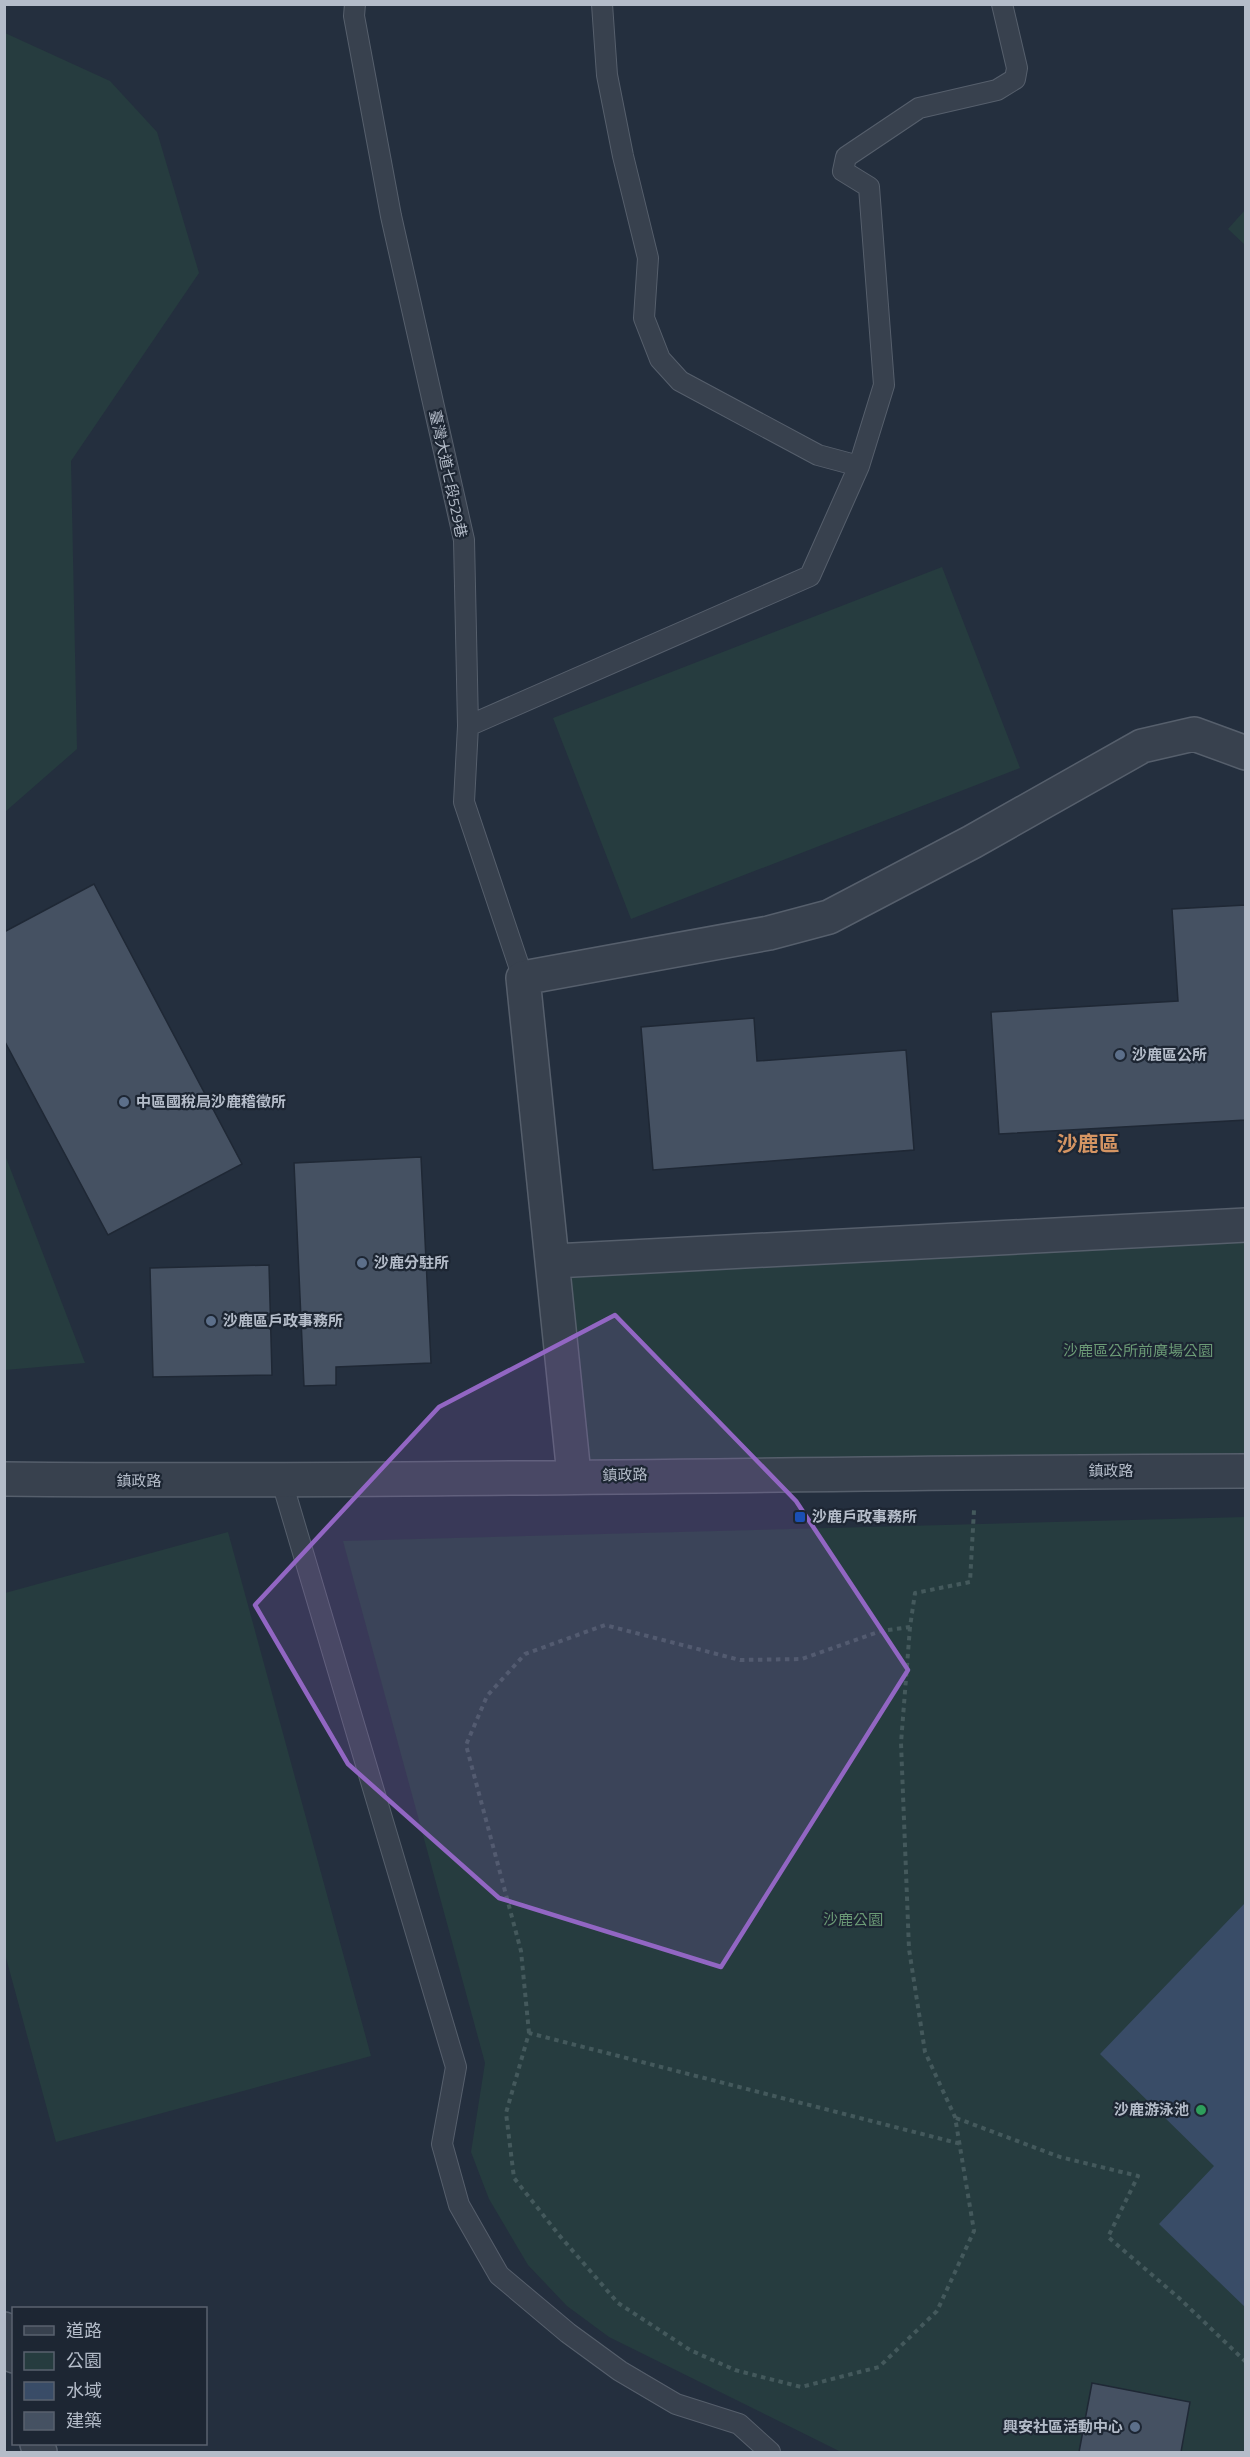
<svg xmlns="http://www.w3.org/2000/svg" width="1250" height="2457" font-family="'Titillium Web','Noto Sans TC',sans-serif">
<rect width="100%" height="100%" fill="#242f3e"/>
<path fill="#263c3f" d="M 5,33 L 110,81 L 157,132 L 199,273 L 71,461 L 77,749 L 5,812 Z
M 1245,210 L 1245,245 L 1228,229 Z
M 942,567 L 1020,768 L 631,919 L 553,718 Z
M 5,1155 L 85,1363 L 5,1370 Z
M 1245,1238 L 1245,1457 L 585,1465 L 568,1274 Z
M 1245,1517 L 1245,2452 L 841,2452 L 609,2337 L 567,2306 L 528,2265 L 489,2199 L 471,2152 L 485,2063 L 343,1541 Z
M 228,1532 L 371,2056 L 56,2142 L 5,1954 L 5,1593 Z"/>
<path fill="#394c67" d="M 1245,1903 L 1245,2307 L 1159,2224 L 1214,2166 L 1100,2054 Z"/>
<path fill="#455162" stroke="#1f2835" stroke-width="1.5" d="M 94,884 L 242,1164 L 108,1235 L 4,1040 L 4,932 Z
M 1246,905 L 1246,1120 L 999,1134 L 991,1012 L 1178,1001 L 1172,909 Z
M 754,1018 L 757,1061 L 906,1050 L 914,1150 L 653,1170 L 641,1027 Z
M 421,1157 L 431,1363 L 336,1367 L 336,1385 L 304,1386 L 294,1163 Z
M 269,1265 L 272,1375 L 153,1377 L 150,1268 Z
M 1092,2383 L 1190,2402 L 1181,2452 L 1079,2452 Z"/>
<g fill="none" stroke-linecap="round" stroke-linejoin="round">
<g stroke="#565f6c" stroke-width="22">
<path id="lane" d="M 355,4 L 354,16 L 391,216 L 464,540 L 468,726 L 464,802 L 523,978
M 602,4 L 607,75 L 623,156 L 648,258 L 644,318 L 660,359 L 680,381 L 818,455 L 859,466
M 468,726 L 810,576 L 859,466 L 884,385 L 869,187 L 843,171 L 846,157 L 919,108 L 997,90 L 1015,79 L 1017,68 L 1002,4
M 282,1482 L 456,2067 L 442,2144 L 459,2205 L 499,2275 L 568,2333 L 620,2371 L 676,2404 L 739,2424 L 770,2452"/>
</g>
<g stroke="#565f6c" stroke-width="36">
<path id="street" d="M 554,1261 L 1246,1225
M 574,1475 L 523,978 L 769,933 L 829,917 L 972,842 L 1142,746 L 1194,734 L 1246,753
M 4,1479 C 418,1483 832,1472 1246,1471
M 4,2329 L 14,2356
M 37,2444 L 40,2452"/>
</g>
<path stroke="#44595c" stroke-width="4" stroke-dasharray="4.5 4.5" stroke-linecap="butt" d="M 910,1627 L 901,1743 L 909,1949 L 925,2052 L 955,2117 L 974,2231 L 937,2311 L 879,2367 L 801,2387 L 735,2370 L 690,2350 L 618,2303 L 559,2235 L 514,2178 L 506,2113 L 529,2033 L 961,2144
M 529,2033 L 521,1951 L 466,1745 L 487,1696 L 525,1654 L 605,1625 L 740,1660 L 802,1659 L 881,1631 L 910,1627 L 915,1593 L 970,1582 L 974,1510
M 956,2118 L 1060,2157 L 1138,2176 L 1108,2237 L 1179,2298 L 1246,2362"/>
<use href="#lane" stroke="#38414e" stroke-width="20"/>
<use href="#street" stroke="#38414e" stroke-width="33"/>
</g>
<path fill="#9266c3" fill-opacity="0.2" stroke="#9266c3" stroke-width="4.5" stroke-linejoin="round" d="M 615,1315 L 796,1501 L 908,1670 L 721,1967 L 499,1898 L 348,1764 L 255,1605 L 439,1407 Z"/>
<g fill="#5c6f8a" stroke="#1d2633" stroke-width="2">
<circle cx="1120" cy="1055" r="6"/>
<circle cx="124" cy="1102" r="6"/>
<circle cx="362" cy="1263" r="6"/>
<circle cx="211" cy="1321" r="6"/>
<circle cx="1135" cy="2427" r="6"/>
</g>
<rect fill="#1a4fb4" stroke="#1d2633" stroke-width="2" x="794" y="1511" width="12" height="12" rx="3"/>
<circle fill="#2e9e5b" stroke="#1d2633" stroke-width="2" cx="1201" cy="2110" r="6"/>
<g text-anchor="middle" stroke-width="4.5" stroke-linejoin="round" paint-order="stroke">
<g font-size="15" fill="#b4bcc9" stroke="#1d2633">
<text transform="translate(448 474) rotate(78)" y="5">臺灣大道七段529巷</text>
<text x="1111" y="1476">鎮政路</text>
<text transform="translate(625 1475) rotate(-1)" y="5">鎮政路</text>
<text x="139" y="1486">鎮政路</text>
</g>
<g font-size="15" font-weight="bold" fill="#b4bcc9" stroke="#1d2633" text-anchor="start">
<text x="1132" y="1060">沙鹿區公所</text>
<text x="136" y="1107">中區國稅局沙鹿稽徵所</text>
<text x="374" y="1268">沙鹿分駐所</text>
<text x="223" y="1326">沙鹿區戶政事務所</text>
<text x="812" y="1522">沙鹿戶政事務所</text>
<text x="1189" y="2115" text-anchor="end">沙鹿游泳池</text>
<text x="1123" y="2432" text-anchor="end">興安社區活動中心</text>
</g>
<g font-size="15" fill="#6b9a76" stroke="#1d2633">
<text x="1138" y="1356">沙鹿區公所前廣場公園</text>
<text x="853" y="1925">沙鹿公園</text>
</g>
<g font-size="21" font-weight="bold" fill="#d59563" stroke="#1d2633">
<text x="1088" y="1151">沙鹿區</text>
</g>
</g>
<rect width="1250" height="2457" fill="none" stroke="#b4bcc9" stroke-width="12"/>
<rect x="12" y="2307" width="195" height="138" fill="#1d2633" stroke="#59626f" stroke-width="1.5"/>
<rect x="24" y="2326" width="30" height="9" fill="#38414e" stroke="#59626f" stroke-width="1.5"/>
<text x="66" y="2337" font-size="18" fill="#b4bcc9">道路</text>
<rect x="24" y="2352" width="30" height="18" fill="#263c3f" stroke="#59626f" stroke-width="1.5"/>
<text x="66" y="2367" font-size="18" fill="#b4bcc9">公園</text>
<rect x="24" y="2382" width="30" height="18" fill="#394c67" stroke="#59626f" stroke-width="1.5"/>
<text x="66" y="2397" font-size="18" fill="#b4bcc9">水域</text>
<rect x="24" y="2412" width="30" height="18" fill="#455162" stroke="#59626f" stroke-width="1.5"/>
<text x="66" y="2427" font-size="18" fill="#b4bcc9">建築</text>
</svg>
